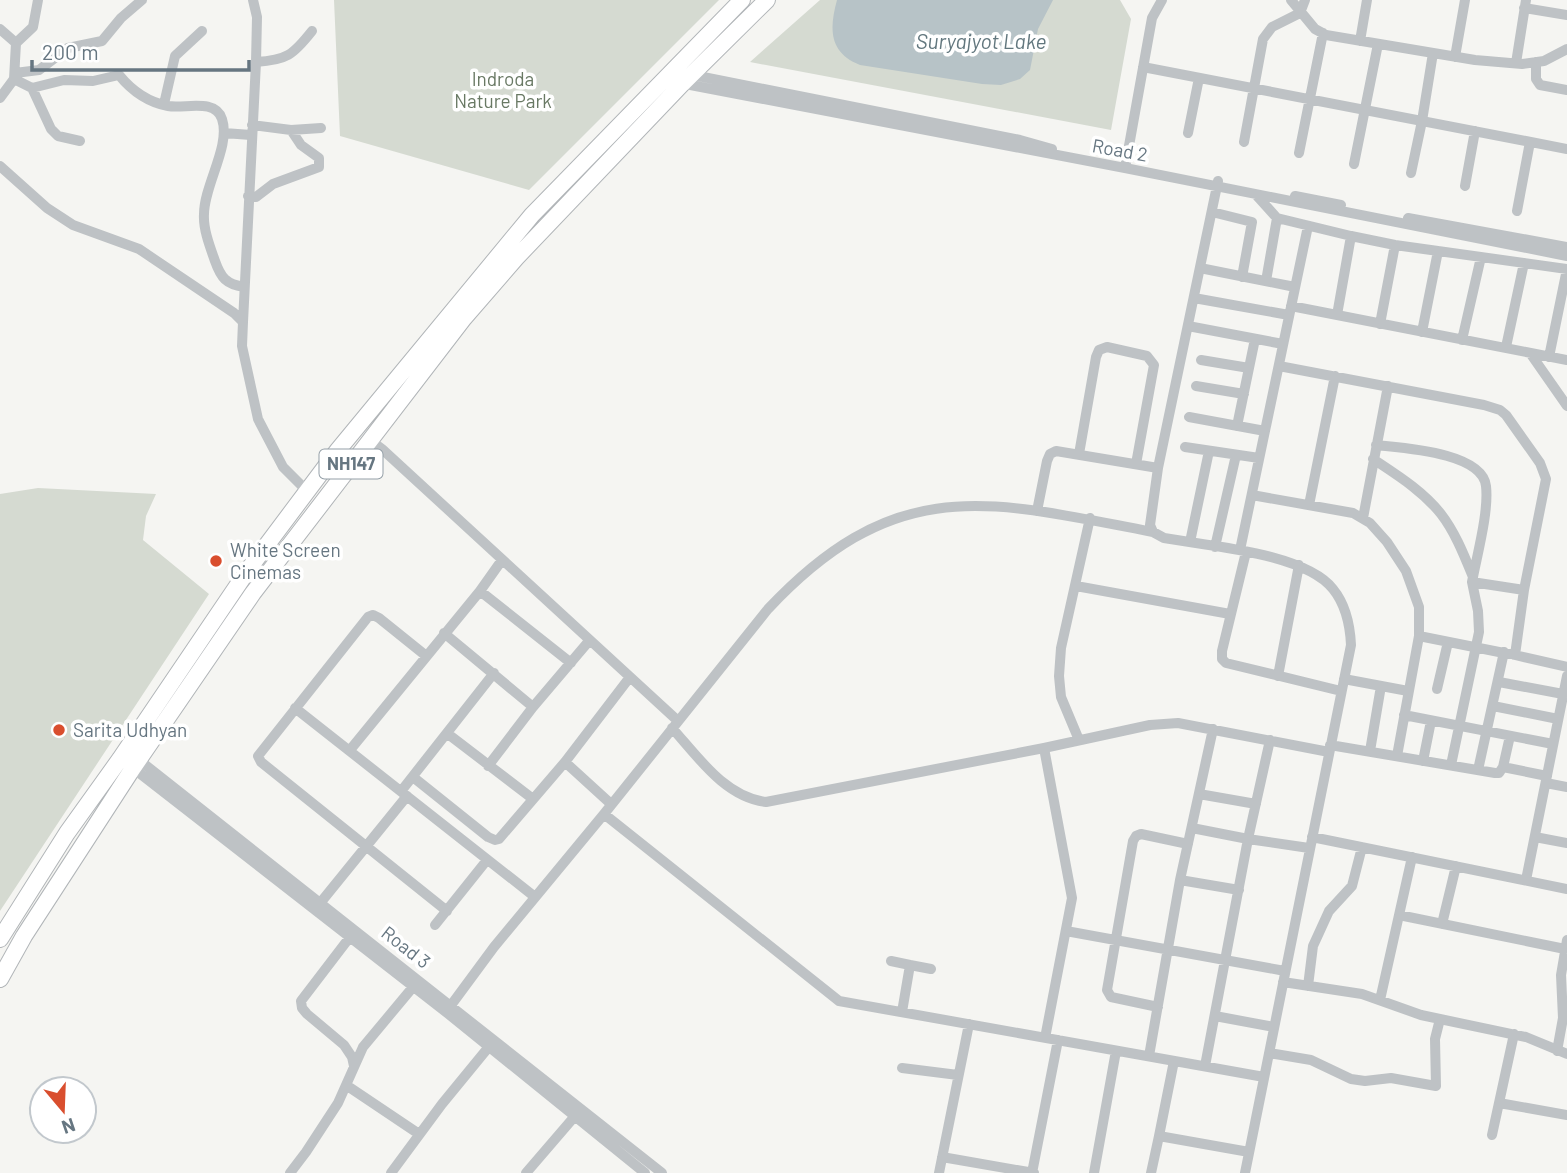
<svg xmlns="http://www.w3.org/2000/svg" width="1567" height="1173" font-family="Barlow,sans-serif">
<rect width="100%" height="100%" fill="#f5f5f2"/>
<path fill="#d5dad1" d="M 334,0 L 719,0 L 529,190 L 340,136 Z
M 820,0 L 1120,0 L 1131,19 L 1111,130 L 750,62 Z
M 38,488 L 156,494 L 146,516 L 143,540 L 209,594 L 0,911 L 0,494 Z"/>
<path fill="#b7c3c7" d="M 837,0 L 1053,0 L 1038,29 L 1030,70 L 1020,79 L 1001,85 L 982,84 L 860,65 C 829,53 829,29 837,0 Z"/>
<g fill="none" stroke-linecap="round" stroke-linejoin="round">
<g stroke="#b1b5b8" stroke-width="18">
<path id="highway" d="M 0,939 L 67,833 L 120,759 L 248,570 L 338,450 L 532,215 L 742,0
M 0,979 L 24,936 L 133,768 L 253,593 L 464,318 L 516,258 L 682,84 L 767,0"/>
</g>
<path stroke="#bec2c5" stroke-width="10" d="M 1291,0 L 1315,29 L 1326,35 L 1475,60 L 1522,64 L 1544,61 L 1567,49
M 1524,8 L 1567,15
M 0,29 L 16,43 L 14,79 L 32,88 L 64,80 L 93,81 L 119,75 C 132,91 147,102 168,106 C 185,109 215,98 222,119 C 231,146 204,185 204,214 C 203,229 210,247 215,261 C 221,278 226,284 244,287
M 1360,41 L 1367,0
M 16,43 L 33,27 L 38,0
M 1455,57 L 1465,0
M 256,62 C 287,60 293,55 312,31
M 1536,62 L 1536,79 L 1540,85 L 1567,90
M 1516,63 L 1526,0
M 1143,67 L 1567,149
M 15,73 L 39,70 L 68,48 L 102,41 L 121,18 L 142,0
M 688,74 L 1020,140 L 1052,149
M 680,83 L 1125,168 L 1567,256
M 32,88 L 51,129 L 58,136 L 80,141
M 0,98 L 14,79
M 164,104 L 175,56 L 202,31
M 252,125 L 291,130 L 321,128
M 224,133 L 251,135
M 1188,133 L 1199,78
M 1244,142 L 1263,39 L 1272,27 L 1300,13 L 1305,0
M 1299,153 L 1323,33
M 1354,164 L 1378,44
M 0,166 L 47,208 L 73,225 L 139,249 L 234,313 L 243,322 L 242,346 L 258,419 L 283,467 L 307,491
M 1125,168 L 1152,18 L 1162,0
M 1411,173 L 1422,121 L 1433,53
M 1218,181 L 1158,468 L 1150,525 L 1153,532 L 1164,538 C 1208,546 1305,553 1333,589 C 1346,605 1350,624 1351,645 L 1245,1173
M 1465,186 L 1475,131
M 248,196 L 256,197 L 273,184 L 319,167 L 319,158 L 301,145 L 291,130
M 1257,196 L 1277,218 L 1351,236 L 1395,245 L 1567,269 L 1549,357
M 1295,196 L 1341,205
M 1517,211 L 1530,142
M 1212,212 L 1252,222 L 1242,277
M 1408,218 L 1567,247
M 1200,268 L 1295,287
M 1266,281 L 1277,218
M 1194,298 L 1289,315
M 1291,306 L 1567,360
M 1337,315 L 1351,236
M 243,322 L 256,62 L 257,17 L 253,0
M 1380,324 L 1395,245
M 1188,326 L 1283,344
M 1422,332 L 1438,251
M 1462,340 L 1481,257
M 1506,347 L 1524,263
M 1530,353 L 1567,406
M 1201,360 L 1249,368
M 1279,366 L 1484,405 L 1500,410 L 1506,415 L 1540,463 L 1546,479 L 1524,590 L 1515,655 L 1567,667
M 1196,386 L 1244,394
M 1189,417 L 1265,431
M 1237,426 L 1255,339
M 370,440 L 382,449 L 678,721
M 1376,445 C 1402,448 1482,452 1486,486 C 1489,512 1477,555 1472,582 L 1524,590
M 1185,447 L 1259,458
M 1079,454 L 1096,357 L 1099,350 L 1107,347 L 1147,356 L 1154,365 L 1136,464
M 1373,459 C 1397,475 1423,491 1441,514 C 1455,532 1464,555 1473,577
M 1252,495 L 1353,513 L 1370,523 L 1387,542 L 1406,571 L 1419,607 L 1419,636 L 1397,756
M 1309,505 L 1335,376
M 1037,511 L 1047,461 L 1050,454 L 1056,451 L 1158,468
M 1363,518 L 1388,386
M 1190,542 L 1209,451
M 1215,547 L 1236,455
M 1240,550 L 1308,226
M 1246,552 L 1222,651 L 1222,659 L 1226,663 L 1341,691
M 1076,586 L 1230,614
M 480,591 L 571,663
M 444,633 L 533,707
M 1419,636 L 1509,654
M 425,655 L 379,618 L 373,615 L 368,617 L 258,756 L 261,762 L 447,911
M 1278,676 L 1299,565
M 1344,679 L 1408,691
M 1499,682 L 1563,694
M 1437,689 L 1448,642
M 1493,706 L 1558,719
M 295,708 L 535,897
M 1404,715 L 1553,744
M 672,728 C 698,757 725,797 766,802 L 1044,748 L 1150,725 L 1178,723 L 1329,752
M 448,734 L 533,799
M 1510,736 L 1503,767 L 1547,776
M 1079,740 L 1061,697 L 1059,676 L 1061,648 L 1090,518
M 1270,740 L 1248,839 L 1309,848
M 1330,745 L 1495,773 L 1499,773 L 1503,767
M 1044,748 L 1072,898 L 1045,1038
M 350,750 L 480,591 L 502,560
M 1370,751 L 1381,686
M 134,756 L 662,1173
M 1423,761 L 1431,721
M 565,762 L 611,804
M 129,765 L 446,1012 L 645,1173
M 1451,765 L 1479,632 L 1478,611 L 1472,582
M 488,766 L 533,707 L 589,641
M 1478,770 L 1504,652
M 413,777 L 488,837 L 495,840 L 499,839 L 565,762 L 630,677
M 1546,783 L 1567,787
M 402,790 L 494,673
M 1199,794 L 1256,804
M 604,814 L 839,1001 L 1264,1077
M 1192,828 L 1248,839 L 1205,1066
M 1312,837 L 1567,889
M 1535,837 L 1567,843
M 1180,880 L 1213,729
M 1526,880 L 1567,676
M 321,902 L 407,796
M 1399,915 L 1565,949
M 1442,924 L 1456,866
M 435,925 L 487,860
M 1066,931 L 1285,971
M 353,933 L 301,1001 L 302,1008 L 307,1014 L 344,1045 L 352,1057 L 354,1066
M 891,961 L 910,965
M 1283,982 L 1362,994 L 1421,1015 L 1526,1037 L 1567,1054
M 1308,986 L 1313,946 L 1329,911 L 1352,886 L 1362,847
M 1380,1000 L 1412,857
M 1158,1007 L 1111,997 L 1107,990 L 1133,841 L 1136,836 L 1141,834 L 1188,844
M 446,1012 L 494,947 L 604,814 L 768,609 C 896,473 987,500 1153,532
M 902,1012 L 910,965 L 931,969
M 1215,1016 L 1274,1027
M 1557,1051 L 1563,1018 L 1561,975 L 1567,940
M 1269,1053 L 1311,1060 L 1351,1079 L 1365,1081 L 1391,1078 L 1436,1086 L 1435,1039 L 1440,1019
M 1149,1056 L 1180,880 L 1239,890
M 902,1068 L 958,1075
M 346,1085 L 419,1134
M 1499,1103 L 1567,1115
M 1492,1135 L 1514,1034
M 1159,1136 L 1174,1061
M 942,1157 L 1034,1173
M 290,1173 L 306,1152 L 338,1103 L 363,1047 L 413,987
M 391,1173 L 442,1104 L 492,1043
M 526,1173 L 575,1116
M 939,1173 L 969,1024
M 1032,1173 L 1058,1040
M 1094,1173 L 1116,1051
M 1151,1173 L 1159,1136 L 1249,1152"/>
<use href="#highway" stroke="#fff" stroke-width="16"/>
</g>
<g fill="#d94e2e" stroke="#fff" stroke-width="2.5">
<circle cx="216" cy="561" r="7"/>
<circle cx="59" cy="730" r="7"/>
</g>
<g text-anchor="middle" stroke-width="7" stroke-linejoin="round" paint-order="stroke">
<rect fill="#fff" stroke="#949fa7" stroke-width="2" x="319.5" y="449.5" width="63" height="29" rx="5"/>
<g font-size="18" font-weight="bold" fill="#667681">
<text x="351" y="470">NH147</text>
</g>
<g font-size="19" fill="#697964" stroke="#fff">
<text x="503" y="86">Indroda<tspan x="503" dy="22">Nature Park</tspan></text>
</g>
<g font-size="19" fill="#667681" stroke="#fff">
<text transform="translate(1120 150) rotate(10)" y="7">Road 2</text>
<text transform="translate(406 947) rotate(38)" y="7">Road 3</text>
</g>
<g font-size="19" fill="#667681" stroke="#fff" text-anchor="start">
<text x="230" y="557">White Screen<tspan x="230" dy="22">Cinemas</tspan></text>
<text x="73" y="737">Sarita Udhyan</text>
</g>
<g font-size="21" font-style="italic" fill="#62777e" stroke="#fff">
<text x="981" y="49">Suryajyot Lake</text>
</g>
</g>
<g transform="translate(63 1110) rotate(161)"><circle r="33" fill="#ffffff" stroke="#c2c8cd" stroke-width="2"/>
<path d="M0-5L12 26L0 18L-12 26Z" fill="#d94e2e"/>
<text y="-10" font-size="19" font-weight="bold" text-anchor="middle" fill="#667681">N</text>
</g>
<path d="M32 60v10h217v-10" fill="none" stroke="#667681" stroke-width="3.5"/>
<text x="42" y="60" font-size="21" fill="#667681" stroke="#ffffff" stroke-width="5" paint-order="stroke">200 m</text>
</svg>
